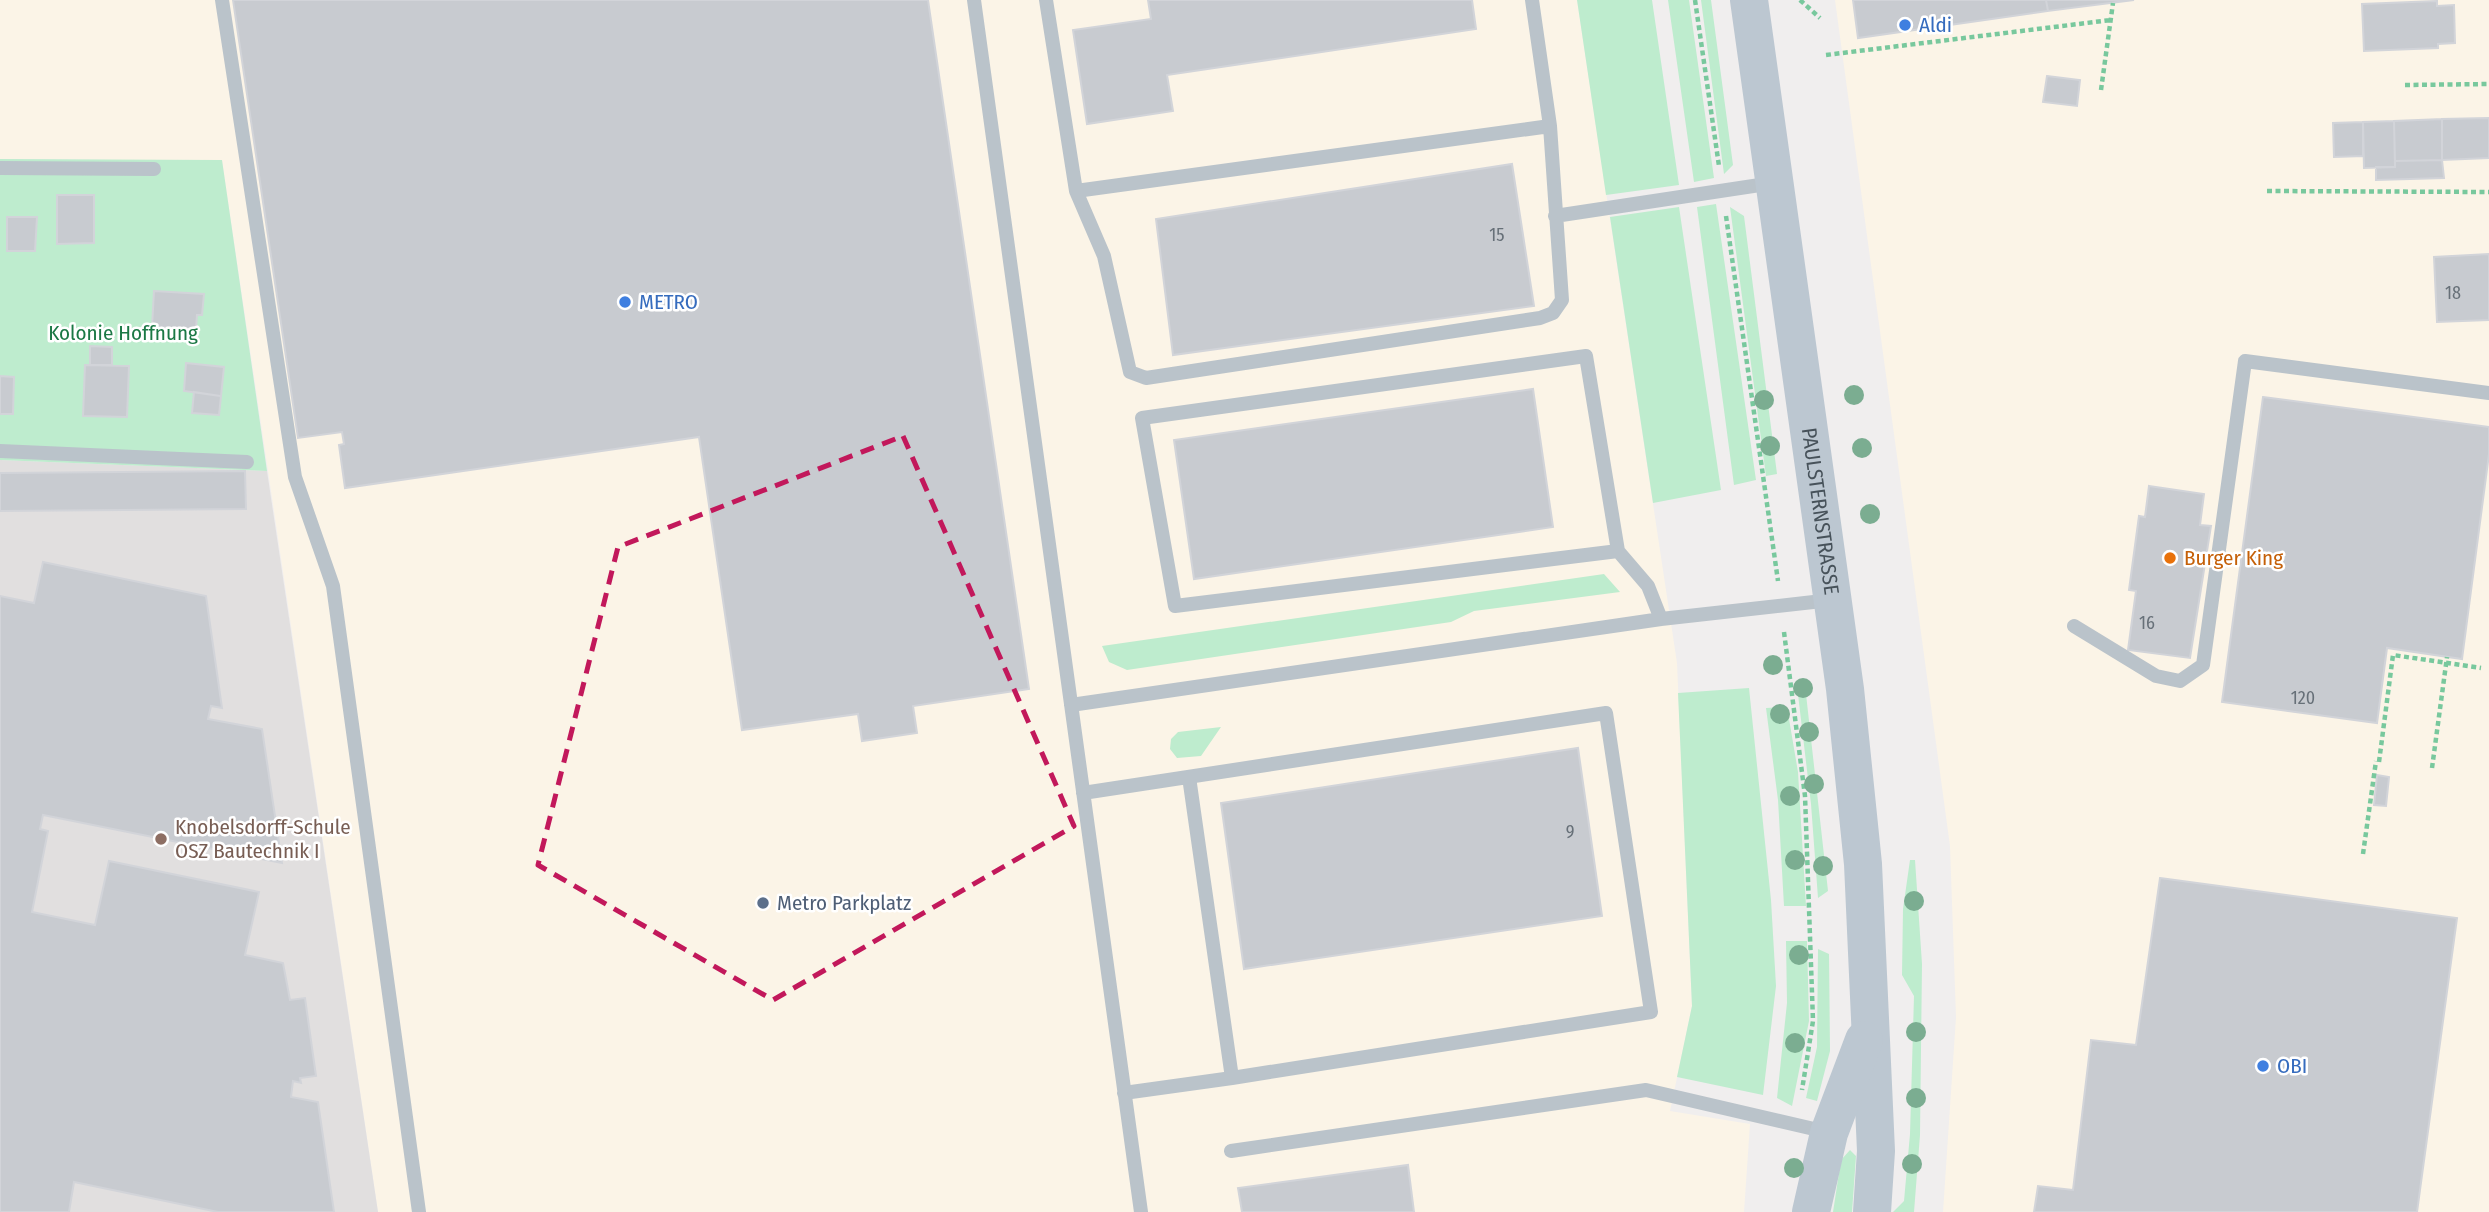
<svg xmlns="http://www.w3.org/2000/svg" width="2489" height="1212" font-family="'Fira Sans Condensed',sans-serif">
<rect width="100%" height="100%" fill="#f0eeee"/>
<path fill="#fbf4e7" d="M 0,0 L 1577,0 L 1677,663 L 1692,1006 L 1670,1111 L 1750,1124 L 1744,1212 L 378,1212 L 222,161 L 0,159 Z
M 1835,0 L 2489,0 L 2489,1212 L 1943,1212 L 1956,1017 L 1950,846 Z"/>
<path fill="#e1dfdf" d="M 0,460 L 267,471 L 378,1212 L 0,1212 Z"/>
<path fill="#beecce" d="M 1577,0 L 1652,0 L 1679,185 L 1606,195 Z
M 1668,0 L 1689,0 L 1714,178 L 1694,182 Z
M 1701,0 L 1711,0 L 1733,165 L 1724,174 Z
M 0,159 L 222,160 L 267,471 L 0,460 Z
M 1716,204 L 1756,480 L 1734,485 L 1697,207 Z
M 1679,207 L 1721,490 L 1653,503 L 1610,217 Z
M 1730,207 L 1744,216 L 1777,474 L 1766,476 Z
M 1604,574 L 1620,592 L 1474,611 L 1451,622 L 1127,670 L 1109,662 L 1102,646 Z
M 1805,685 L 1828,891 L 1818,898 L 1811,804 L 1797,686 Z
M 1749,688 L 1771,900 L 1776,986 L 1763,1095 L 1677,1077 L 1692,1006 L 1678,693 Z
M 1787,707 L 1798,772 L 1806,906 L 1784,906 L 1778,800 L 1766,708 Z
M 1221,727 L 1201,756 L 1177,758 L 1170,749 L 1171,739 L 1178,732 Z
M 1910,860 L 1915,860 L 1922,964 L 1920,1135 L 1914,1212 L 1893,1212 L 1904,1201 L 1910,1134 L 1914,996 L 1902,975 L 1903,909 Z
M 1786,941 L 1807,941 L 1809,1021 L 1792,1106 L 1777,1098 L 1787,1003 Z
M 1818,949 L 1829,954 L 1830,1051 L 1817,1101 L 1806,1098 L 1817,1047 Z
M 1850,1150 L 1856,1156 L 1852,1212 L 1833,1212 L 1841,1160 Z"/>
<path fill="#c8cbd0" stroke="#d2d4d9" stroke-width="2" d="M 233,0 L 928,0 L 1029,689 L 913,706 L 917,733 L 862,741 L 858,714 L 742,730 L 699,437 L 345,488 L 339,445 L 344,444 L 342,432 L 298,438 Z
M 1148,0 L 1472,0 L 1476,29 L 1167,75 L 1173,111 L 1087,124 L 1073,30 L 1151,19 Z
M 1853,0 L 2046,0 L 2048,11 L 1858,38 Z
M 2046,0 L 2134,0 L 2048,11 Z
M 2437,1 L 2437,6 L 2454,5 L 2455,43 L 2438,44 L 2438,48 L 2364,51 L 2362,4 Z
M 2047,76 L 2080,80 L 2077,106 L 2043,102 Z
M 2489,118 L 2489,158 L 2442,160 L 2442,119 Z
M 2442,119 L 2442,160 L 2395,161 L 2394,121 Z
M 2394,121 L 2395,167 L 2364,168 L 2363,122 Z
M 2363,122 L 2363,156 L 2334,157 L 2333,123 Z
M 2442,160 L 2444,178 L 2376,180 L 2376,167 L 2395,167 L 2395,161 Z
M 1512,164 L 1534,306 L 1173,355 L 1156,219 Z
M 57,195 L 94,195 L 94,243 L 57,244 Z
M 7,217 L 37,217 L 35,251 L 7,251 Z
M 2489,254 L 2489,320 L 2437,322 L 2434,257 Z
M 154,291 L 204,294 L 202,315 L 197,315 L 196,329 L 152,327 Z
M 90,346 L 112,347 L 112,365 L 90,365 Z
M 186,363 L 224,367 L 221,396 L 184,391 Z
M 85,365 L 129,366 L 127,417 L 83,416 Z
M 0,376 L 14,377 L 13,414 L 0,414 Z
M 1533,389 L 1553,527 L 1194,579 L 1174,440 Z
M 194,392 L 221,396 L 219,415 L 192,413 Z
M 2263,397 L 2489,427 L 2489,454 L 2462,659 L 2387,648 L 2377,723 L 2222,702 Z
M 245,471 L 246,509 L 0,511 L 0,473 Z
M 2149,486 L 2204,494 L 2200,525 L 2211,526 L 2190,658 L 2128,650 L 2136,591 L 2129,590 L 2139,516 L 2145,517 Z
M 43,562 L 206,596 L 222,708 L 211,706 L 208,719 L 262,729 L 282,863 L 43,815 L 40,829 L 48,831 L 32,912 L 95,925 L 109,861 L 259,892 L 245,955 L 283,963 L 290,1000 L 305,998 L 316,1076 L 300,1078 L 301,1083 L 293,1081 L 291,1097 L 318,1102 L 334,1212 L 218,1212 L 74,1182 L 69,1212 L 0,1212 L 0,596 L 34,603 Z
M 1578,748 L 1602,916 L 1244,969 L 1221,803 Z
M 2377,775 L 2389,777 L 2386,806 L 2374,805 Z
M 2160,878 L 2457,918 L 2417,1212 L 2034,1212 L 2038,1186 L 2073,1190 L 2091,1040 L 2136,1045 Z
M 1408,1165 L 1414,1212 L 1242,1212 L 1238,1188 Z"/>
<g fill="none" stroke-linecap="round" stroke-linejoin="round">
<path stroke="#78c89d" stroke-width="4.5" stroke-dasharray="5 3.5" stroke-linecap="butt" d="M 1695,0 L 1719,166
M 1800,0 L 1820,18
M 1826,55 L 2111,20
M 2405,85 L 2489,84
M 2101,90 L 2113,3
M 2267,191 L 2489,192
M 1726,216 L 1778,581
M 1784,632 L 1805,796 L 1813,1021 L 1802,1090
M 2379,762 L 2393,655 L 2481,668
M 2432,768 L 2447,657
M 2363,854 L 2376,761"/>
<path stroke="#bac3ca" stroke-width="14" d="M 222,0 L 295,477 L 333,586 L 419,1212
M 974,0 L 1141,1212
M 1046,0 L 1076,191 L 1104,256 L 1130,372 L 1146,378 L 1540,318 L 1553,313 L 1562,300 L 1550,126 L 1532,0
M 0,168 L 154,169
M 1076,191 L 1550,126
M 1555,216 L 1773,183
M 0,451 L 247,462
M 1618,551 L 1586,356 L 1142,418 L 1175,606 L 1618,551 L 1648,586 L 1661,619
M 2074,626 L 2156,676 L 2180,681 L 2203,665 L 2245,361 L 2489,393
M 1071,705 L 1661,619 L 1831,600
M 1083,793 L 1606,713 L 1651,1012 L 1232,1078 L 1189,777
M 1124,1093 L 1232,1078
M 1231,1151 L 1646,1090 L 1827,1132"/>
<g stroke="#bcc7d1" stroke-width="38">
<path id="s1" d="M 1749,0 L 1845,689 L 1863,864 L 1876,1151 L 1872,1212"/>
<path d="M 1811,1212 L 1829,1133 L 1864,1040"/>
</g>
</g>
<g fill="#7bad91">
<circle cx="1854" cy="395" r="10"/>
<circle cx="1764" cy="400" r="10"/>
<circle cx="1770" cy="446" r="10"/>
<circle cx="1862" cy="448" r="10"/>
<circle cx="1870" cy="514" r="10"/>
<circle cx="1773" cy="665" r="10"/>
<circle cx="1803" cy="688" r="10"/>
<circle cx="1780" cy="714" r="10"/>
<circle cx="1809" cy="732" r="10"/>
<circle cx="1814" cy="784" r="10"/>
<circle cx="1790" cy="796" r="10"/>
<circle cx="1795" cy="860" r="10"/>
<circle cx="1823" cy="866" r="10"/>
<circle cx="1914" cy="901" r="10"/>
<circle cx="1799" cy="955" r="10"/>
<circle cx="1916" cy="1032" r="10"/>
<circle cx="1795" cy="1043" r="10"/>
<circle cx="1916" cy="1098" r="10"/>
<circle cx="1912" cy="1164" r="10"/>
<circle cx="1794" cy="1168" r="10"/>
</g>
<path fill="none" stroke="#c2185b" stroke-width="5" stroke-dasharray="14 9" stroke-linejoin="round" d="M 903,436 L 1074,826 L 773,1000 L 538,865 L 618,547 Z"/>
<g fill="#3f7fe0" stroke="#fff" stroke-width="2.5">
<circle cx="1905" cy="25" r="7"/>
<circle cx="625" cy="302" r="7"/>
<circle cx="2263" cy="1066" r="7"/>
</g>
<circle fill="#e8710a" stroke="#fff" stroke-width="2.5" cx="2170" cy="558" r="7"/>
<circle fill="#8d6e63" stroke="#fff" stroke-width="2.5" cx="161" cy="839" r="7"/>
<circle fill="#5c6f8a" stroke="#fff" stroke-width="2.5" cx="763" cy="903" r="7"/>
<g text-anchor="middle" stroke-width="5" stroke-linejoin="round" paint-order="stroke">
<g font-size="18" fill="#677078">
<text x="1497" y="241">15</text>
<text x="2453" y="299">18</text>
<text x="2147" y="629">16</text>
<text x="2303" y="704">120</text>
<text x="1570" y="838">9</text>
</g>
<g font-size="21" fill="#366cbe" stroke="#fff" text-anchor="start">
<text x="1919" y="32">Aldi</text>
<text x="639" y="309">METRO</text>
<text x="2277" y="1073">OBI</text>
</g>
<g font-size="21" fill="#1b7845" stroke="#fff">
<text x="123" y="340">Kolonie Hoffnung</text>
</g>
<g font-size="21" fill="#47525a" stroke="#fff">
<text dy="7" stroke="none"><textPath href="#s1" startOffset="516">PAULSTERNSTRASSE</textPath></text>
</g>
<g font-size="21" fill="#c56008" stroke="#fff" text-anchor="start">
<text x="2184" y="565">Burger King</text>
</g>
<g font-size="21" fill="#785e54" stroke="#fff" text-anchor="start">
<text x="175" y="834">Knobelsdorff-Schule<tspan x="175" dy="24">OSZ Bautechnik I</tspan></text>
</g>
<g font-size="21" fill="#4e5e75" stroke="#fff" text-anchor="start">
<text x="777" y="910">Metro Parkplatz</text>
</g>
</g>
</svg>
